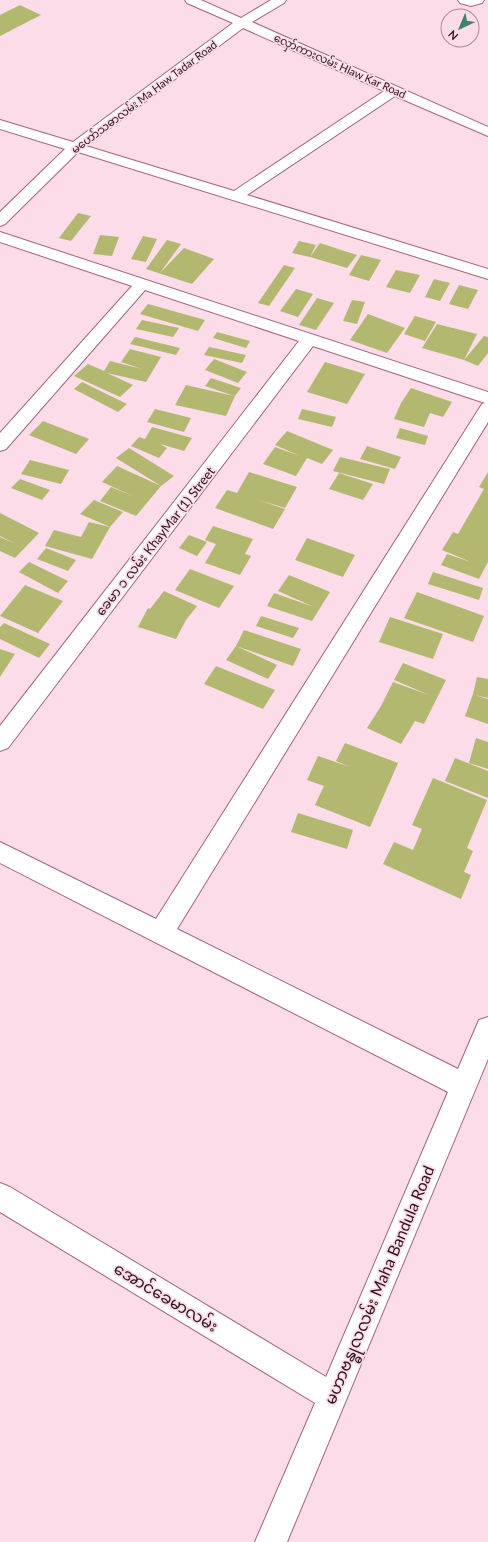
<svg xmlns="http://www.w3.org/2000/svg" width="488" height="1542" font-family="Lato,'Noto Sans Myanmar',sans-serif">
<rect width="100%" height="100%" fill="#fbdce8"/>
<path fill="#b3b870" d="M 20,5 L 41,15 L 0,36 L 0,15 Z
M 78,213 L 91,216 L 71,241 L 59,238 Z
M 100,235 L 119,237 L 112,256 L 93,254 Z
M 143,236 L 157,239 L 146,262 L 131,259 Z
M 167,240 L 181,244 L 160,273 L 184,248 L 214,259 L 192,284 L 146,269 Z
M 299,241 L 316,245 L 310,257 L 292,253 Z
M 320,243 L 341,250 L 357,255 L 347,268 L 310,257 Z
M 361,255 L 381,260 L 369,281 L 349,275 Z
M 284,265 L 295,268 L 269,306 L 258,303 Z
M 396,270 L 420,275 L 410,293 L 386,287 Z
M 434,279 L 450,283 L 440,301 L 425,297 Z
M 459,285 L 478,290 L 468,309 L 449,304 Z
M 296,289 L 313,294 L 298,317 L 280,311 Z
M 317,298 L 334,303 L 316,330 L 299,325 Z
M 352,300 L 365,302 L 357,324 L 343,321 Z
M 148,304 L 205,320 L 198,331 L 140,314 Z
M 368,314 L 405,328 L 387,353 L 350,340 Z
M 415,316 L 436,322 L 425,341 L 404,334 Z
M 142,320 L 179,328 L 173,337 L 136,329 Z
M 437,324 L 477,334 L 464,360 L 422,348 Z
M 217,332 L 250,341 L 246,348 L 213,338 Z
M 484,336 L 488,337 L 488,353 L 478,366 L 464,360 Z
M 135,337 L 180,348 L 176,355 L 130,344 Z
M 209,347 L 246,355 L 242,363 L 204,355 Z
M 130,349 L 161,357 L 146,382 L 107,373 L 133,385 L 120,397 L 74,376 L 88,364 L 104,371 L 110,361 L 142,369 L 121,362 Z
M 214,359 L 247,372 L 238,383 L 205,370 Z
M 325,362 L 365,374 L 347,404 L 307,392 Z
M 211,378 L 241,388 L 235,396 L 226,416 L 175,405 L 186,385 L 234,396 L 205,386 Z
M 82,382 L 127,404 L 118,412 L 74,389 Z
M 411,388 L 452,402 L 443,417 L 430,413 L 424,427 L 394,419 L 401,403 Z
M 155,409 L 191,418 L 184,432 L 147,422 Z
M 302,409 L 336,417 L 332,427 L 298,419 Z
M 43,421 L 89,439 L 76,454 L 29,435 Z
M 152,427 L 192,438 L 184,451 L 160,444 L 167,448 L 159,458 L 131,446 L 139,437 L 145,439 Z
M 400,428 L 428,436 L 425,445 L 396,438 Z
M 287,431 L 333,450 L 322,464 L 307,458 L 296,476 L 263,464 L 275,447 L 300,456 L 275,445 Z
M 367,446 L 401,457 L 395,469 L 360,459 Z
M 129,448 L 174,476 L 161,486 L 136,516 L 100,501 L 111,487 L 135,497 L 102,482 L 117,466 L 161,486 L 116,458 Z
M 340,457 L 390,469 L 384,484 L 333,471 Z
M 30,460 L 69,470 L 61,484 L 21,474 Z
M 249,472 L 297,487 L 285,508 L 256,499 L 285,509 L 273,529 L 215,508 L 227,490 L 237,493 Z
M 488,472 L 488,562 L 479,579 L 441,565 L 447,554 L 471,562 L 442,550 L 453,532 L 458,534 L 484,489 L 479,487 Z
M 339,473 L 373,484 L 363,500 L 329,489 Z
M 20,479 L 50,490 L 42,500 L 11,488 Z
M 94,500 L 123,512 L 110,527 L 80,514 Z
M 0,513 L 39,533 L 15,558 L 0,551 L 0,537 L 16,544 L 0,536 Z
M 89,522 L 110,527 L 92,559 L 45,546 L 54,530 L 81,537 Z
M 213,526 L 253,539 L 245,554 L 251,556 L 240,575 L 205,563 L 216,544 L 205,540 Z
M 189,535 L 207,542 L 197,556 L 179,548 Z
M 307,538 L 355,555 L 343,577 L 295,560 Z
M 46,548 L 76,560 L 68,571 L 37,559 Z
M 29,562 L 68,581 L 58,593 L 19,572 Z
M 190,569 L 234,586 L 219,608 L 175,590 Z
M 433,572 L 483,588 L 479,600 L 428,584 Z
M 289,575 L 330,592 L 312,621 L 267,606 L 274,593 L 314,607 L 278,591 Z
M 25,585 L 63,601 L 38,633 L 0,616 Z
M 164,591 L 197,606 L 186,620 L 176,639 L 138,627 L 148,608 L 150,609 Z
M 417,592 L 484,616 L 473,642 L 404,618 Z
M 261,616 L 299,628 L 293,638 L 256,626 Z
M 390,617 L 443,634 L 433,659 L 379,642 Z
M 4,623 L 50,644 L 39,658 L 0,639 L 0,627 Z
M 244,630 L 301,649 L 293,666 L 236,646 Z
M 236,646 L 277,665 L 268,679 L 226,660 Z
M 0,649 L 15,654 L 0,677 Z
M 403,663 L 446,680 L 424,724 L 415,721 L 401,744 L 367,728 L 381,706 L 393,682 L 429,695 L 394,680 Z
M 216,666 L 275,690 L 263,709 L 204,684 Z
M 477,677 L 488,679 L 488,698 L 475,695 L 488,699 L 488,724 L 465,716 L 473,694 Z
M 476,738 L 488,742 L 488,769 L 469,763 Z
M 345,743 L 398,763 L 370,827 L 315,805 L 324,786 L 307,780 L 318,756 L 350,767 L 336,761 Z
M 455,758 L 488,771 L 488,798 L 445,781 Z
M 433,778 L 487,800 L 467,848 L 473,851 L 464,872 L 471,875 L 461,899 L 383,864 L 394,842 L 413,850 L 422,829 L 412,825 Z
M 298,813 L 353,830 L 347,849 L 291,832 Z"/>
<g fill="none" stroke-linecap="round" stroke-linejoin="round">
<g stroke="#a76381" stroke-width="2">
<path id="minor" d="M 185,0 L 201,0 L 241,18 L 271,0 L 286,0 L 284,3 L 252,22 L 488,127 L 488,136 L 395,96 L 247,195 L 488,269 L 488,279 L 78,152 L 5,224 L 0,226 L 0,212 L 65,149 L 0,129 L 0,120 L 73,142 L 233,23 L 187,3 ZM 243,28 L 384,91 L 234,191 L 86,146 Z
M 458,0 L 484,0 L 482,3 L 471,6 L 460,3 Z
M 0,232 L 488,392 L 488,422 L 177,929 L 458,1069 L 479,1020 L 488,1017 L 488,1059 L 287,1542 L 255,1542 L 315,1403 L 0,1212 L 0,1183 L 10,1187 L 326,1377 L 448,1092 L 0,863 L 0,842 L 156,919 L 482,404 L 485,403 L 313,346 L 8,748 L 0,751 L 0,726 L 299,341 L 145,290 L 6,449 L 0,451 L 0,433 L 132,286 L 0,242 Z"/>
</g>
<use href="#minor" fill="#fff" fill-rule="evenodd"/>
</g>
<g text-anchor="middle" stroke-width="3.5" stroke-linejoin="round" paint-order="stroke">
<g font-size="11" fill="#2d121f" stroke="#fbdce8">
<text transform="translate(340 66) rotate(24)" y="4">လှော်ကားလမ်း Hlaw Kar Road</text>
<text transform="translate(144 97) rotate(-37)" y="4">မဟော်သဓာလမ်း Ma Haw Tadar Road</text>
</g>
<g font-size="13" fill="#2d121f" stroke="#fbdce8">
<text transform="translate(155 541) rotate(-52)" y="5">ခေမာ ၁ လမ်း KhayMar (1) Street</text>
</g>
<g font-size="16" fill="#2d121f" stroke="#fbdce8">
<text transform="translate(379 1285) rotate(-67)" y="6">မဟာဗန္ဓုလလမ်း Maha Bandula Road</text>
<text transform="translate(166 1297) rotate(31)" y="6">အောင်ခေမာလမ်း</text>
</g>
</g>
<g transform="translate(460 28) rotate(224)"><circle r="19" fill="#fbdce8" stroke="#a98b98"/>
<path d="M0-3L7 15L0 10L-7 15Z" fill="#41806d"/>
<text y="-6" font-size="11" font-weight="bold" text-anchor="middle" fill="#2d121f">N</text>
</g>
</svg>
